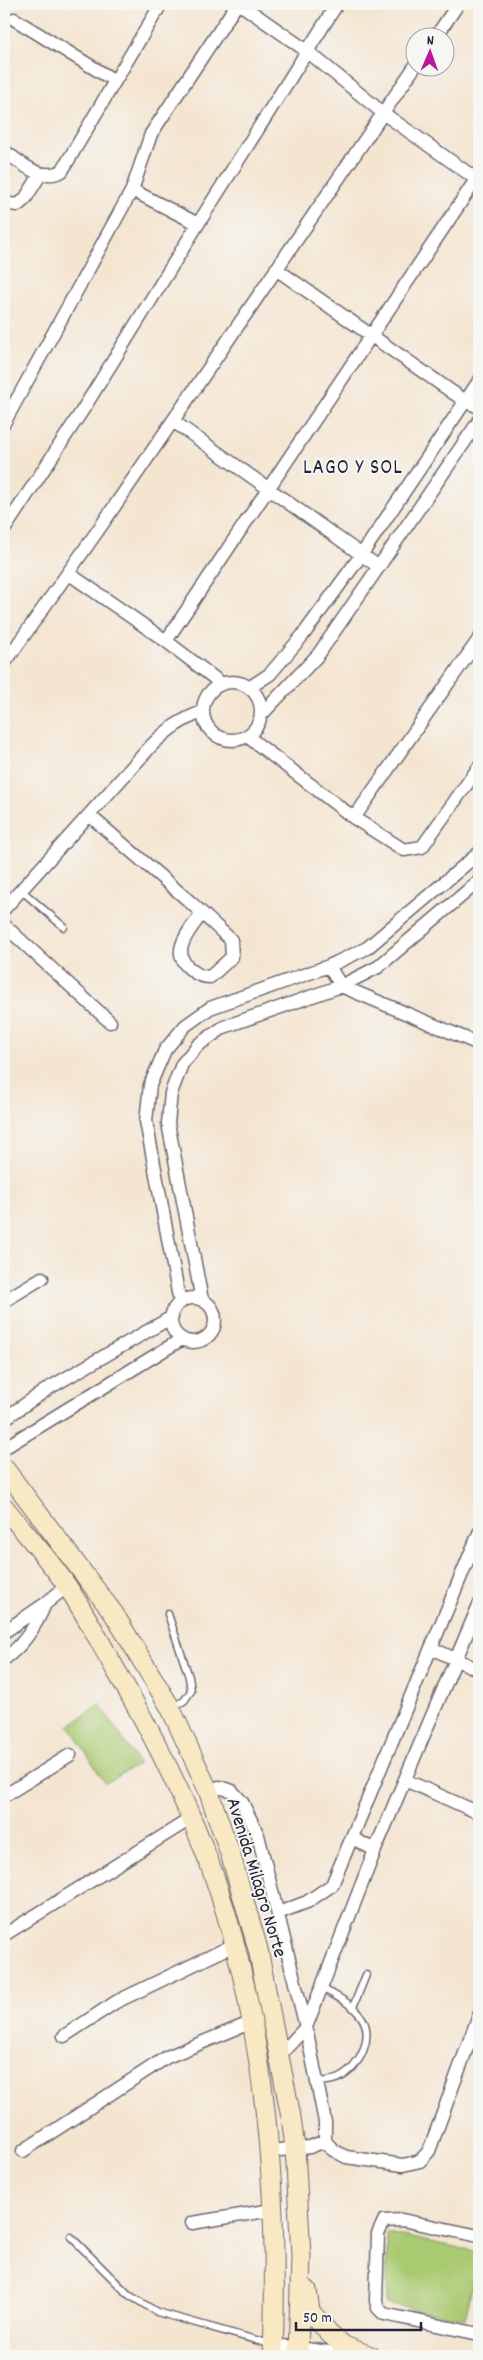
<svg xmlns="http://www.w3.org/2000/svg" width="483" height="2360" font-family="Dekko,sans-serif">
<rect width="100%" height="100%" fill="#f6f6f2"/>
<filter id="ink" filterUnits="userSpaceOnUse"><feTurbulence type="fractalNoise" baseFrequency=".02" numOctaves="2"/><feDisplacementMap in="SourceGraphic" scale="10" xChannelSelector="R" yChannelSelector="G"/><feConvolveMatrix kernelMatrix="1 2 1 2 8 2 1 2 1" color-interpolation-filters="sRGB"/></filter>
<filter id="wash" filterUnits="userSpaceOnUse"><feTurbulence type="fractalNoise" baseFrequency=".0096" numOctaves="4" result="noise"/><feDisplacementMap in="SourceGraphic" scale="20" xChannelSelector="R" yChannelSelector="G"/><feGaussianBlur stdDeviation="1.12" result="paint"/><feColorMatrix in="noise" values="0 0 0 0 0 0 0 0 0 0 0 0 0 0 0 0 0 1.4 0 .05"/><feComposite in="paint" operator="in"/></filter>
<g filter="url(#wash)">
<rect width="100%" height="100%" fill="#f4e5d1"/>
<path fill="#aaca72" stroke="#667656" d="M 100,1704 L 139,1764 L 105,1783 L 69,1726 Z
M 387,2233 L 479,2252 L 465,2319 L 387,2304 Z"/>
</g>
<g filter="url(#ink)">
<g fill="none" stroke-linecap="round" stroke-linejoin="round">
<g stroke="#6c6670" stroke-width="9">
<path id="service" d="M 21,890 L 64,927
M 168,1614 L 189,1677 L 191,1691 L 184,1701 L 171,1707
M 353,2007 L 366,1975
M 316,2083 C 324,2081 333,2081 339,2078 C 360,2068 376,2035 360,2015 C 351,2003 335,1996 322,1988
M 71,2237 L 129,2295 L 157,2312 L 270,2344"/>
</g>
<g stroke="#6c6670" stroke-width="15">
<path id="minor" d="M 240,4 L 307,51 L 383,113 L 479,181
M 435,38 L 458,4
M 115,81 L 161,4
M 4,151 C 22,163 39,182 62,171 L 115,81 L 14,19
M 132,190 L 198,224 L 337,4
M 4,201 L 9,204 L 18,205 L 25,199 L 40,175
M 276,269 L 465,401 L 479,407
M 173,421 L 379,567
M 4,423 L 132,190 L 151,134 L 237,4
M 4,530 L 82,411 L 198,224
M 68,573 L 166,641 L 222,684
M 166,641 L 479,175
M 4,664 L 101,526 L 416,65
M203 711a29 29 0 1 1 58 0a29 29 0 1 1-58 0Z
M 249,688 L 270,674 L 303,635 L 362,554 L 479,381
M 261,715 L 318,655 L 479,421
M 247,736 L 354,818 L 404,850 L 422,847 L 479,767
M 89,815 L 189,901 L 231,940 L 232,957 L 210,977 C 201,977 196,974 189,968 C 169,951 191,929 202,913
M 354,818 L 479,639
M 4,909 L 152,745 C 168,729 181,720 202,712
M 4,925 L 110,1022
M 329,966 L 341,986 L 479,1044
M171 1320a22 22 0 1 1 44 0a22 22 0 1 1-44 0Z
M 202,1300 L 168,1123 L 171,1093 L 182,1064 L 198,1045 L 224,1027 L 341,986 L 378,967 L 479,881
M 4,1301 L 42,1278
M 180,1303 L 146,1121 L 150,1085 L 165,1050 L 185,1026 L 210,1008 L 329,966 L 367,948 L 479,853
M 4,1419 L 49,1388 L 172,1317
M 4,1448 L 182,1339
M 4,1632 L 45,1604 L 67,1586
M 431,1648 L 479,1670
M 4,1659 C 24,1645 36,1626 45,1604
M 405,1780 L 479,1813
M 208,1790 L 219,1787 L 232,1791 L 242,1802 L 258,1835 L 306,2027 L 325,2122 L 325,2141
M 4,1796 L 70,1755
M 352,1838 L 375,1850
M 278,1913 L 307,1902 L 332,1885 L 479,1533
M 4,1935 L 192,1818
M 64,2036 L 116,2002 L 234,1945
M 279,2056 L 306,2027 L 375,1850 L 479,1605
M 23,2151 L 167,2057 L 252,2022
M 270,2151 L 310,2147 L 325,2141 L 333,2150 L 346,2157 L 403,2165 L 420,2161 L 429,2151 L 479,2015
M 192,2223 L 272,2210
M 479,2236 L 402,2220 L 384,2221 L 378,2234 L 376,2301 L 378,2308 L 384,2314 L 479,2334
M 274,2345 L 353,2355"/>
</g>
<g stroke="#6c6670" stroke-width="21">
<path id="secondary" d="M 4,1468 L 114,1614 L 170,1707 L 208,1790 L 230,1853 L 258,1949 L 291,2117 L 295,2148 L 301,2256 L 298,2356
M 4,1507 C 25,1533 48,1558 67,1586 C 84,1611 98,1639 113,1665 C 152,1732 188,1802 214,1876 C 267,2029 279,2195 273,2356
M 307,2290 L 310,2311 L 329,2333 L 344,2346 L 371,2356"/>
</g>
<use href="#service" stroke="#fff" stroke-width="6"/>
<use href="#minor" stroke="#fff" stroke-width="12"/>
<use href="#secondary" stroke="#f8e8c3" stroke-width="19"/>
</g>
</g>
<g text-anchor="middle" stroke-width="4" stroke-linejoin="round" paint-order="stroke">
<g font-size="20" fill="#22223b" stroke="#f6f6f2">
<text transform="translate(258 1877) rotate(73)" y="7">Avenida Milagro Norte</text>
</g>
<g font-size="21" letter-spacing="1" fill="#22223b" stroke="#f6f6f2">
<text x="353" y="473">LAGO Y SOL</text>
</g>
</g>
<rect width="483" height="2360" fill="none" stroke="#f6f6f2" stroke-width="20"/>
<g transform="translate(430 52) rotate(2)"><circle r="24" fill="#f6f6f2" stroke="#a1a1a9"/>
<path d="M0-4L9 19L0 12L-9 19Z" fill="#b5179e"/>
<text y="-8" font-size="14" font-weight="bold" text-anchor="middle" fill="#22223b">N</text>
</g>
<path d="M296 2322v8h125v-8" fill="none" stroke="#22223b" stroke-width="2.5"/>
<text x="303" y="2322" font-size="15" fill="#22223b" stroke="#f6f6f2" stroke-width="4" paint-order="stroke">50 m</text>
</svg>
